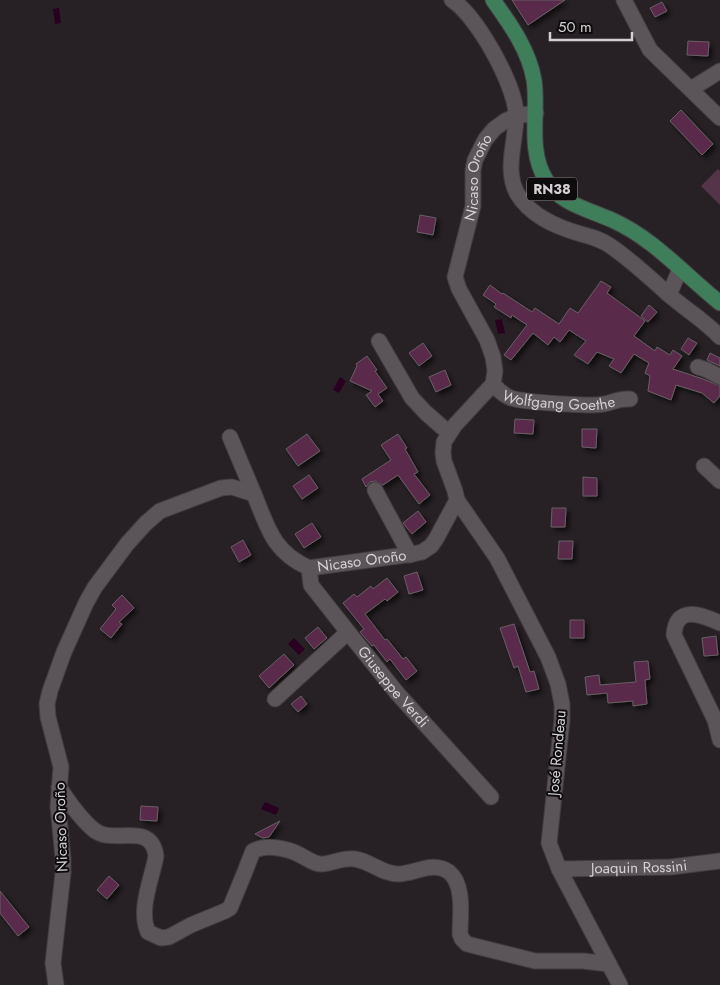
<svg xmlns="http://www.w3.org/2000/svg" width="720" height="985" font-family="Jost,sans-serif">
<defs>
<filter id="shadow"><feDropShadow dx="3.5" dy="3.5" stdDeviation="2.5" flood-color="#0009"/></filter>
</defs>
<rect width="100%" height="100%" fill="#272125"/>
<path fill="#533449" d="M 718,169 L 720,171 L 720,205 L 701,186 Z"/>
<path fill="#2a0020" d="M 59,8 L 61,23 L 55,24 L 53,9 Z
M 502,319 L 505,333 L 498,334 L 495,320 Z
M 340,377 L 346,381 L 339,393 L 333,390 Z
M 294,638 L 305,649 L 299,655 L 288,644 Z
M 265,802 L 279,808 L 276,815 L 261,809 Z"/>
<path fill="#5a294c" stroke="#676064" filter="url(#shadow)" d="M 512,0 L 565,0 L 528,25 Z
M 662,2 L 667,11 L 655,17 L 650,8 Z
M 688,41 L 709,42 L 708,56 L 687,55 Z
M 681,110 L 713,144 L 702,155 L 670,121 Z
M 420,215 L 436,218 L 433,235 L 417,232 Z
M 601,281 L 611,287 L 607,293 L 645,321 L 634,336 L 655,351 L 657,347 L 670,355 L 673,350 L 682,356 L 673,369 L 703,379 L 720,386 L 720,396 L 714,403 L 702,393 L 676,385 L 671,400 L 648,391 L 650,376 L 645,373 L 649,363 L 634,354 L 621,373 L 609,366 L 614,359 L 597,352 L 588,364 L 574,355 L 586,341 L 569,330 L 560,342 L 554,337 L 548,345 L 533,333 L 511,360 L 504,355 L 527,325 L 512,315 L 511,318 L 494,307 L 496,304 L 483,295 L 490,285 L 502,294 L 503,293 L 532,312 L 535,308 L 559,324 L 570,308 L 578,313 Z
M 649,305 L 657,312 L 648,322 L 641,316 Z
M 688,338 L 697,343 L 689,355 L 681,349 Z
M 423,343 L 432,356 L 419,366 L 409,353 Z
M 710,353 L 720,358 L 720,366 L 707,360 Z
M 367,356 L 377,370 L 375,371 L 387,388 L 378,394 L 383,401 L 375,407 L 366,395 L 372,391 L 350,381 L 357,366 L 356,364 Z
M 445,370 L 451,385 L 436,392 L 429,377 Z
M 515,419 L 534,420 L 533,434 L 514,433 Z
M 582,429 L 597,429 L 596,448 L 582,447 Z
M 307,434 L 320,451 L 298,466 L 286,449 Z
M 398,434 L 407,448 L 405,449 L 418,472 L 414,474 L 430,495 L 419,504 L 398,475 L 383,485 L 375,481 L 370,482 L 366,487 L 362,479 L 391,460 L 381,445 Z
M 309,475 L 318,488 L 302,499 L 293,486 Z
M 583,477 L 597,478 L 597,496 L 583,496 Z
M 552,508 L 566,508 L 565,527 L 551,527 Z
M 418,511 L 426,522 L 412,534 L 403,523 Z
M 312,523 L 321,537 L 304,548 L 295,534 Z
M 243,540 L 251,555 L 239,562 L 231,547 Z
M 559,541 L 573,541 L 572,559 L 558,559 Z
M 417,572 L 423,590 L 409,594 L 404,576 Z
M 387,578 L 398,592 L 387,601 L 385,599 L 365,614 L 385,640 L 387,639 L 403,659 L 406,657 L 417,671 L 406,680 L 390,659 L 387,662 L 374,645 L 372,646 L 360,632 L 364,629 L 343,603 L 354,594 L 357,597 L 371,586 L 373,589 Z
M 122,595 L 134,608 L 119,622 L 122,624 L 111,638 L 100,629 L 116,609 L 112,605 Z
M 570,620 L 584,620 L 584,638 L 570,638 Z
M 514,624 L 530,672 L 534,671 L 539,689 L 526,692 L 518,666 L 514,668 L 500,628 Z
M 318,627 L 327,638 L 314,649 L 305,638 Z
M 716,636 L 718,655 L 704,656 L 702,638 Z
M 284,654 L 294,665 L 269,688 L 259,676 Z
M 648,661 L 650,679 L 645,680 L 647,704 L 633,706 L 633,701 L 608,703 L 607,693 L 587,695 L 585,677 L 599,675 L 600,685 L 636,682 L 634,662 Z
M 301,696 L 307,704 L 298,712 L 291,704 Z
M 141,806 L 158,807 L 157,821 L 140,820 Z
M 280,821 L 269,837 L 263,838 L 255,834 Z
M 109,876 L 119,885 L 107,899 L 97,890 Z
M 0,891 L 29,927 L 18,936 L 0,913 Z"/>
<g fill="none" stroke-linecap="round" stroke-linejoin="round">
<g stroke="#433d41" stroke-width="17">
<g id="minor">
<path d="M 452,0 C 477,16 514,83 516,113 C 517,140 503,170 518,195 C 531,216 559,228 581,234 C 592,237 600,239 609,245 C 630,259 649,277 668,294 C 685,309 704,320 720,337"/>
<path d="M 624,0 L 650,50 L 720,118"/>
<path d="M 691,89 L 720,71"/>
<path d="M 669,295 L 680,269"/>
<path d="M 379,341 L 412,398 L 426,413 L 449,433"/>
<path d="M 698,367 L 707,370 L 720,377"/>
<path id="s1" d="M 493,384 C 498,390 503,395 511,398 C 524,402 591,407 604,404 C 614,402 619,398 630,399"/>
<path d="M 230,437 L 254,494"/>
<path d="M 704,466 L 720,481"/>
<path d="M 375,490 L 410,555"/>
<path d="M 457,500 L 497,558 L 548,657 L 558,684 L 562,704 L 562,720 L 549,843 L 559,869 L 620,985"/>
<path id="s2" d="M 309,568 L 311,585 L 348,632 L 397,693 L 491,797"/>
<path d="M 720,623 C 702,615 676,604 674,635 L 715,720 L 720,740"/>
<path d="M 275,699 L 348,632"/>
<path d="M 59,787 C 68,801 81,819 94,830 C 114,846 151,820 156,856 C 152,879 138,909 148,932 L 161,938 L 169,937 L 191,925 L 225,911 L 230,908 L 244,874 L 253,851 C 266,844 287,848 300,855 C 307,858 313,864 321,864 C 332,864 343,857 355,859 C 370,861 382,874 398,874 C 415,874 433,860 449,872 C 465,885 460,916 460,934 L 462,939 L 467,944 L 535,961 L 583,961 L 609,964"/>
<path id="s3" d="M 559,869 L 671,867 L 720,861"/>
<path id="s4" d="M 56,985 L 53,963 L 63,873 L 63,858 L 58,806 L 61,767 L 48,717 L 47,704 L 50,691 L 64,652 L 86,603 L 95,587 L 127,544 L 146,523 L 160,511 L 221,488 L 232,487 L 254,494 C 268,528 273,552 309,568 L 413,554 L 422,552 L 431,546 L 436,539 L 457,500 L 455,491 L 444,461 L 443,453 L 444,442 L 455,425 L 493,384 L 495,371 L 493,357 L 487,340 L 459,289 L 455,277 L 473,206 L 473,170 L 475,160 L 485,140 L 494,129 L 505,121 L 516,116 L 536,113"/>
</g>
</g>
<g stroke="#433d41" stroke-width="17">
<path id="major" d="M 493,0 C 510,24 529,50 534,80 C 539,113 527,149 546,180 C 560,204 588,209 612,220 C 653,238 685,275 720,303"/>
</g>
<use href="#minor" stroke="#5b5458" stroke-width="15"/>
<use href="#major" stroke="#3f7e5b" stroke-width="15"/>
</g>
<g text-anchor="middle" stroke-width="4" stroke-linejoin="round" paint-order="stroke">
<rect fill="#0e0b0d" stroke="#999598" stroke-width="1" x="527" y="177.5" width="50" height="23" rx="4"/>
<g font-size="14" font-weight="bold" fill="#d5d0d3">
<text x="552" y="194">RN38</text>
</g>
<g font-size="15" fill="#d5d0d3" stroke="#0e0b0d">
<text dy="5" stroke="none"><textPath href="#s4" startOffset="1239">Nicaso Oroño</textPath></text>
<text dy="5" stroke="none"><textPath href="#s1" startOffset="71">Wolfgang Goethe</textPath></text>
<text dy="5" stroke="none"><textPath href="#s4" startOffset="759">Nicaso Oroño</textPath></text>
<text dy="5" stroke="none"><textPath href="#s2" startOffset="148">Giuseppe Verdi</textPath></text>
<text transform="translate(557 753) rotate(-85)" y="5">José Rondeau</text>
<text transform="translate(61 827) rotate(-92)" y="5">Nicaso Oroño</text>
<text dy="5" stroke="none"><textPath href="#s3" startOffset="80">Joaquin Rossini</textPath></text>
</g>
</g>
<path d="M550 32v8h82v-8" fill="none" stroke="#d5d0d3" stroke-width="2.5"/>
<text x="558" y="32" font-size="15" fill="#d5d0d3" stroke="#0e0b0d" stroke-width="4" paint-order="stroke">50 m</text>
</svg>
